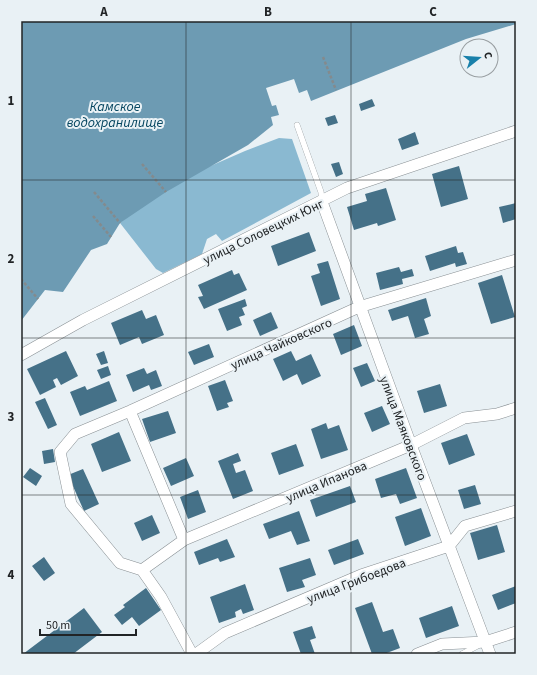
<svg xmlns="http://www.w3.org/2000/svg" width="537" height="675" font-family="'Source Sans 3',sans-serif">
<rect width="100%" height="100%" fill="#e9f1f5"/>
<path fill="#8ab9d1" d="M 279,138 L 292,139 L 311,193 L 222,241 L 216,234 L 207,239 L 202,254 L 163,273 L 156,269 L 120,223 L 160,188 L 245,151 Z"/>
<path fill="#6d9bb3" d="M 21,21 L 516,21 L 516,24 L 466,39 L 311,101 L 307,90 L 299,93 L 294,79 L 266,88 L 272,106 L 276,105 L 279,115 L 271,117 L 273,125 L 248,145 L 166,192 L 120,223 L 107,244 L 91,250 L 63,292 L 45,290 L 21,321 Z"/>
<path fill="#457188" d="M 372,99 L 375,106 L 361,111 L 359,104 Z
M 335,115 L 338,123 L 328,126 L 325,118 Z
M 415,132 L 419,144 L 402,150 L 398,139 Z
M 339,162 L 343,174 L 336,177 L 331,164 Z
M 459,166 L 468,199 L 441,207 L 432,174 Z
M 386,188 L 396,220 L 378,226 L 377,223 L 354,230 L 347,207 L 367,201 L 365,194 Z
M 516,203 L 516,219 L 503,223 L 499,207 Z
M 309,232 L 316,251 L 278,266 L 271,246 Z
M 456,246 L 458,253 L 463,252 L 467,264 L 456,267 L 455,263 L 430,271 L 425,256 Z
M 328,261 L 340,299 L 321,306 L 311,276 L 320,273 L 317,264 Z
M 399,267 L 401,272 L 412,269 L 414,276 L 402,279 L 403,284 L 380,290 L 376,273 Z
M 232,270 L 234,275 L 239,273 L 247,290 L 204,309 L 198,297 L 203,296 L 198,285 Z
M 502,275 L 515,317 L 491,324 L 478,283 Z
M 426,298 L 431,316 L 424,319 L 429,334 L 415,338 L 408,316 L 392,321 L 388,310 Z
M 245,299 L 247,306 L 242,308 L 245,315 L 239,317 L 242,325 L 227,331 L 218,309 Z
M 142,310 L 146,319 L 156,315 L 164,335 L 142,344 L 139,337 L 120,345 L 111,323 Z
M 271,312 L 278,328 L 260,336 L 253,320 Z
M 354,325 L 362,346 L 341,355 L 333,334 Z
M 209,344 L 214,357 L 194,365 L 188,352 Z
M 66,351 L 78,376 L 61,385 L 57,378 L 53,380 L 56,387 L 40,395 L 27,369 Z
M 104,351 L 108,363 L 101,365 L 96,354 Z
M 291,351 L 296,361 L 311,354 L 321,376 L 302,385 L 297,374 L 283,381 L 273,359 Z
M 367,363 L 375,381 L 361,387 L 353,368 Z
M 108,366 L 111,375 L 101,379 L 97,370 Z
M 144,368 L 147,374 L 156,370 L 162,386 L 151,390 L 149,385 L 133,392 L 126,375 Z
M 225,380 L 233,401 L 227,403 L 229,407 L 217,411 L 208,386 Z
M 109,381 L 117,401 L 80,416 L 70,392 L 85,386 L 87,390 Z
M 440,384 L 447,406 L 424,413 L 417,391 Z
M 45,398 L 57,425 L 48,429 L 35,402 Z
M 382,406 L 390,424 L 372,432 L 364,413 Z
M 168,411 L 176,433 L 150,442 L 142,419 Z
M 326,423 L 328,429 L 339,425 L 348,450 L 321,459 L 311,429 Z
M 119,432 L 131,461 L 102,472 L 91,444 Z
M 467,434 L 475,455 L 449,465 L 441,443 Z
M 296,444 L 304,466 L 279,475 L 271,453 Z
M 53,449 L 55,462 L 44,464 L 42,451 Z
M 238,453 L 241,461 L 233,464 L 236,473 L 245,470 L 253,491 L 233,499 L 218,461 Z
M 186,458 L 194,476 L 171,486 L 163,468 Z
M 30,468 L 42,476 L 36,486 L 23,477 Z
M 406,468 L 417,498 L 400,504 L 396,494 L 381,498 L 375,479 Z
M 83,469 L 99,504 L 84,511 L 68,475 Z
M 475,485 L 481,504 L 464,509 L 458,490 Z
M 350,486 L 356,502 L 316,517 L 310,500 Z
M 198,490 L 206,512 L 188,519 L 180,497 Z
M 421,508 L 431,536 L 405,546 L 395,517 Z
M 299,511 L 310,541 L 297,545 L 291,531 L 269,539 L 263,524 Z
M 152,515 L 160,533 L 142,541 L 134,523 Z
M 497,525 L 505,552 L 478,560 L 470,533 Z
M 227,539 L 235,557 L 220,562 L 218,558 L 199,565 L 194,552 Z
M 358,539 L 364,554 L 334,565 L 328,550 Z
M 44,557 L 55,573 L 44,581 L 32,566 Z
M 310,558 L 316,575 L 302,580 L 305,587 L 287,592 L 279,568 Z
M 245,584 L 254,610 L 243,614 L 241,609 L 235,612 L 236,617 L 219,623 L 210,597 Z
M 516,586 L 516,603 L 498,610 L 492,595 Z
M 146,588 L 161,610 L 139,626 L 132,617 L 122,625 L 114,615 L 125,607 L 123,605 Z
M 372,602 L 383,632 L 393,629 L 400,648 L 384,654 L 372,654 L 355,608 Z
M 452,606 L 459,626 L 426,638 L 419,618 Z
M 84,608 L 102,632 L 73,654 L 23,654 Z
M 312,626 L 316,638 L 310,640 L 315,654 L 301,654 L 293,632 Z"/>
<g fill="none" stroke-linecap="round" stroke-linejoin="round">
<g stroke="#888f93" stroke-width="6">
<path id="lane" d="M 297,125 L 321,192 L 322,202
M 462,654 L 479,645"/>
</g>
<g stroke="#888f93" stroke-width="12">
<path id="street" d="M 322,202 L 411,445 L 490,654
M 21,355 L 83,320 L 347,188 L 516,131
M 130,411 L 184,540
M 142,570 L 184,540 L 411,445 L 464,418 L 497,414 L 516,408
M 192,654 L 161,597 L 142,570 L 120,563 L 71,504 L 60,452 L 75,434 L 130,411 L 359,307 L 516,260
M 196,654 L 225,633 L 361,575 L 449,546 L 465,526 L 516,511
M 417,654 L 442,644 L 485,642 L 516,632"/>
</g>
<path stroke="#848a8d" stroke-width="2.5" stroke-dasharray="3 2" stroke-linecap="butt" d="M 323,57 L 336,90
M 142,164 L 166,192
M 94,192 L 120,223
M 93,216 L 111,237
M 21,279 L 38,299"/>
<use href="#lane" stroke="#fff" stroke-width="5.5"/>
<use href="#street" stroke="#fff" stroke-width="11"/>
</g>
<path fill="none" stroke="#212426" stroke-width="1" stroke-opacity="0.55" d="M 186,21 L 186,654M 351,21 L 351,654M 21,180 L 516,180M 21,338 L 516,338M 21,495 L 516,495"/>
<g text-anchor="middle" stroke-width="4" stroke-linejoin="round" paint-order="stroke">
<g font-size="13" fill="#212426" stroke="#e9f1f5">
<text transform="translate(263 231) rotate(-26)" y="5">улица Соловецких Юнг</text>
<text transform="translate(281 343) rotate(-24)" y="5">улица Чайковского</text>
<text transform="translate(404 428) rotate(69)" y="5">улица Маяковского</text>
<text transform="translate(326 481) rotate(-23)" y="5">улица Ипанова</text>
<text transform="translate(356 580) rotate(-21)" y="5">улица Грибоедова</text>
</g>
<g font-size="14" font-style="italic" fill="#074761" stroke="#e9f1f5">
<text x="115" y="111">Камское<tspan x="115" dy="16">водохранилище</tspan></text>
</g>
</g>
<rect width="537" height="675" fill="none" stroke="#e9f1f5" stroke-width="44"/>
<g transform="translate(479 58) rotate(73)"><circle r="19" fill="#e9f1f5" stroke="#999fa2"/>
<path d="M0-3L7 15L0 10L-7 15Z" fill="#1980aa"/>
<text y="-6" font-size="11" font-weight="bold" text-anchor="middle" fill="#212426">С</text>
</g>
<path d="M40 629v6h96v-6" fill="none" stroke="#212426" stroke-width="2"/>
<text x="46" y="629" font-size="12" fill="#212426" stroke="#e9f1f5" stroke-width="3" paint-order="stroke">50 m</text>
<rect x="22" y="22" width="493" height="631" fill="none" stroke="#212426" stroke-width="1.5"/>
<g font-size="13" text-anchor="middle" font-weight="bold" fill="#212426">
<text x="104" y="16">A</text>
<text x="268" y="16">B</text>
<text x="433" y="16">C</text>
<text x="11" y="105">1</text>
<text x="11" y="263">2</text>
<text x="11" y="421">3</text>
<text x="11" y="579">4</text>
</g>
</svg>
